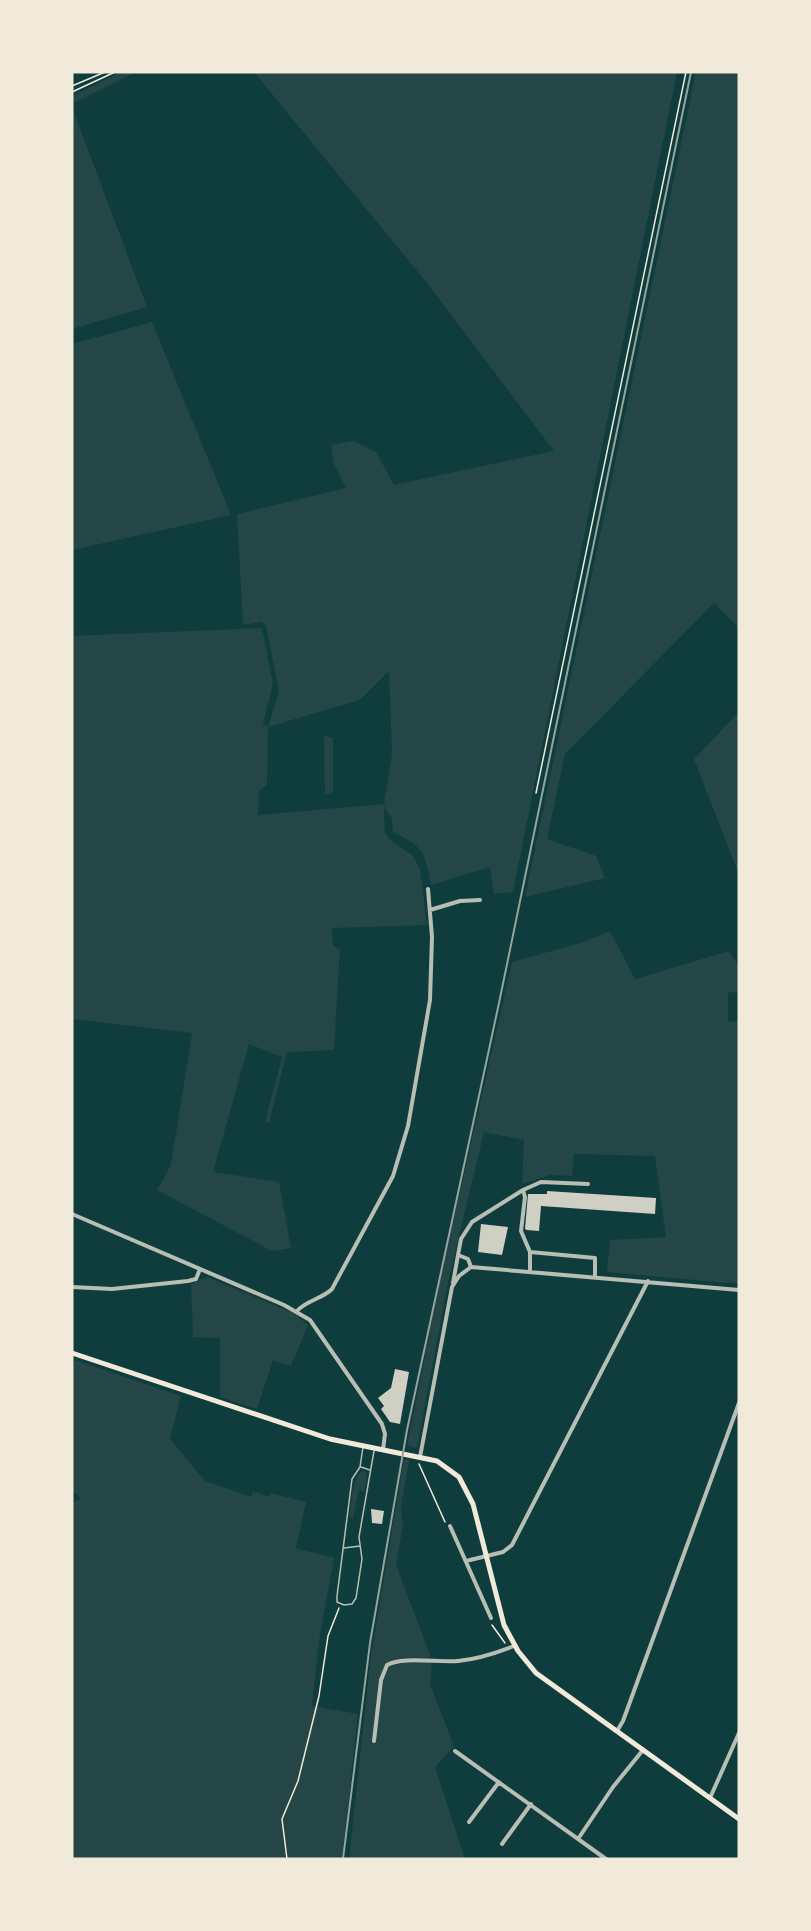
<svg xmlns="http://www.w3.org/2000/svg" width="811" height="1931" font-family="'Work Sans',sans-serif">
<rect width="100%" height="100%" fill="#0f3d3e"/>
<path fill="#244646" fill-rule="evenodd" d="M 121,72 L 136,72 L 72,104 L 72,96 Z
M 254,72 L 677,72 L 513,892 L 494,894 L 490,867 L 431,885 C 425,852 424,847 393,832 L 392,819 L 384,806 L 385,833 L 390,840 L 412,855 L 420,869 L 427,925 L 332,928 L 333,946 L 340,949 L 334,1050 L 287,1052 L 269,1123 L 265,1122 L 282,1057 L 249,1044 L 213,1172 L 279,1182 L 291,1248 L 272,1251 L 157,1190 L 171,1165 L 192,1033 L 72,1019 L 72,636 L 262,628 L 273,684 L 263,724 L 268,727 L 279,692 L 266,625 L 261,622 L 243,625 L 237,514 L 346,488 L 333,462 L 331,445 L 354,441 L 376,452 L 394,485 L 554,451 L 427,283 ZM 389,671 L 392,754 L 384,804 L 258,815 L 259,790 L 267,785 L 268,727 L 360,700 Z
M 696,72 L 739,72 L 739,628 L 714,603 L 565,754 L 547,839 L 596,856 L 605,878 L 525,897 Z
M 72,107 L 147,307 L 72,329 Z
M 152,322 L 231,515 L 72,550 L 72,344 Z
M 739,712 L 739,875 L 694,759 Z
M 324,736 L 333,738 L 333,792 L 325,795 Z
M 610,931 L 635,979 L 729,951 L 739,967 L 739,993 L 728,992 L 728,1021 L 739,1022 L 739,1284 L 607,1272 L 610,1240 L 666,1237 L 655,1156 L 574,1154 L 572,1176 L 550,1175 L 522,1184 L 524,1140 L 484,1132 L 448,1282 L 417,1448 L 407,1446 L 439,1285 L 512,962 L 584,942 Z
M 207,1277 L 293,1313 L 308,1325 L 291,1366 L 273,1360 L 257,1409 L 220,1397 L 220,1338 L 193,1337 L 191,1284 Z
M 75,1360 L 181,1396 L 170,1439 L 205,1481 L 252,1497 L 253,1491 L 269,1497 L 271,1493 L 306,1502 L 296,1548 L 334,1558 L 319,1641 L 312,1706 L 358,1714 L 342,1859 L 72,1859 L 72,1503 L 81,1499 L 72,1490 L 72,1369 Z
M 404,1459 L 409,1460 L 401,1507 L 403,1525 L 396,1565 L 432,1660 L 430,1684 L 454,1746 L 435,1767 L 465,1859 L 349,1859 L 371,1655 Z
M 364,1470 L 367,1474 L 364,1493 L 359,1489 L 353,1519 L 349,1516 L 354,1484 L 359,1473 Z"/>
<path fill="#cfcfc3" d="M 547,1191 L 656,1198 L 655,1214 L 541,1206 L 539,1231 L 527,1230 L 525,1229 L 528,1194 L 547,1194 Z
M 481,1224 L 508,1227 L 502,1255 L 478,1252 Z
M 395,1369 L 409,1372 L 400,1424 L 390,1422 L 381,1409 L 384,1406 L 378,1398 L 391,1388 Z
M 371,1509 L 384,1511 L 382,1524 L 372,1523 Z"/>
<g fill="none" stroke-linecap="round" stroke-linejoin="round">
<path stroke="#f1e9da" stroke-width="1.5" d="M 72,86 L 105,72
M 72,92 L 115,72
M 536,793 L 686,72
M 419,1464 L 445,1522
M 492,1625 L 505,1643
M 287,1859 L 282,1819 L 298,1781 L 319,1696 L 328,1636 L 339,1608"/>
<path stroke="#b8beb3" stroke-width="1.5" d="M 363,1447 L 360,1467 L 352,1479 L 337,1596 L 337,1602 L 344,1605 L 352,1604 L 356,1598 L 362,1559 L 359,1537 L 374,1451
M 361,1467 L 370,1470
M 344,1548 L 360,1546"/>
<path stroke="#b8beb3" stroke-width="4" d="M 430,910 L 460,901 L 480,900
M 523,1190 L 525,1197 L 521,1231 L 530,1252
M 72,1214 L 284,1305 L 310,1320 L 382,1424 L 385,1434 L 383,1450
M 471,1267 L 468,1259 L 458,1255 L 461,1239 L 472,1222 L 523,1190 L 541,1182 L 588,1184
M 530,1270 L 530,1252 L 595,1258 L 595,1276
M 453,1283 L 458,1255
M 72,1287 L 112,1289 L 188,1281 L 196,1279 L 200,1269
M 297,1311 C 307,1300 322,1299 332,1289 L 393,1176 L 408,1126 L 430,1000 L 432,937 L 428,889
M 420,1457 L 452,1287 L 459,1276 L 471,1267 L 739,1290
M 450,1526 L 491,1618
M 466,1561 L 503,1552 L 512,1545 L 648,1281
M 617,1731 L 623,1721 L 739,1403
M 374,1741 L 381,1680 L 387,1665 C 402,1656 440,1663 458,1661 C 478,1659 496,1653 514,1646
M 455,1751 L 606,1859
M 710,1798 L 739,1733
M 469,1822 L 499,1782
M 578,1839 L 613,1787 L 643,1750
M 502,1844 L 531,1804"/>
<path stroke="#f1e9da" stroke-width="5" d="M 72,1353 L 330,1439 L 437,1461 L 459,1477 L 473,1504 L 504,1625 L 518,1651 L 536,1673 L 739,1819"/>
<path stroke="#97a49c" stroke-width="2" d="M 343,1859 L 370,1643 L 407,1430 L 499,1003 L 691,72"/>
</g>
<rect width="811" height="1931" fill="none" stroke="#f1e9da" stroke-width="147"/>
</svg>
